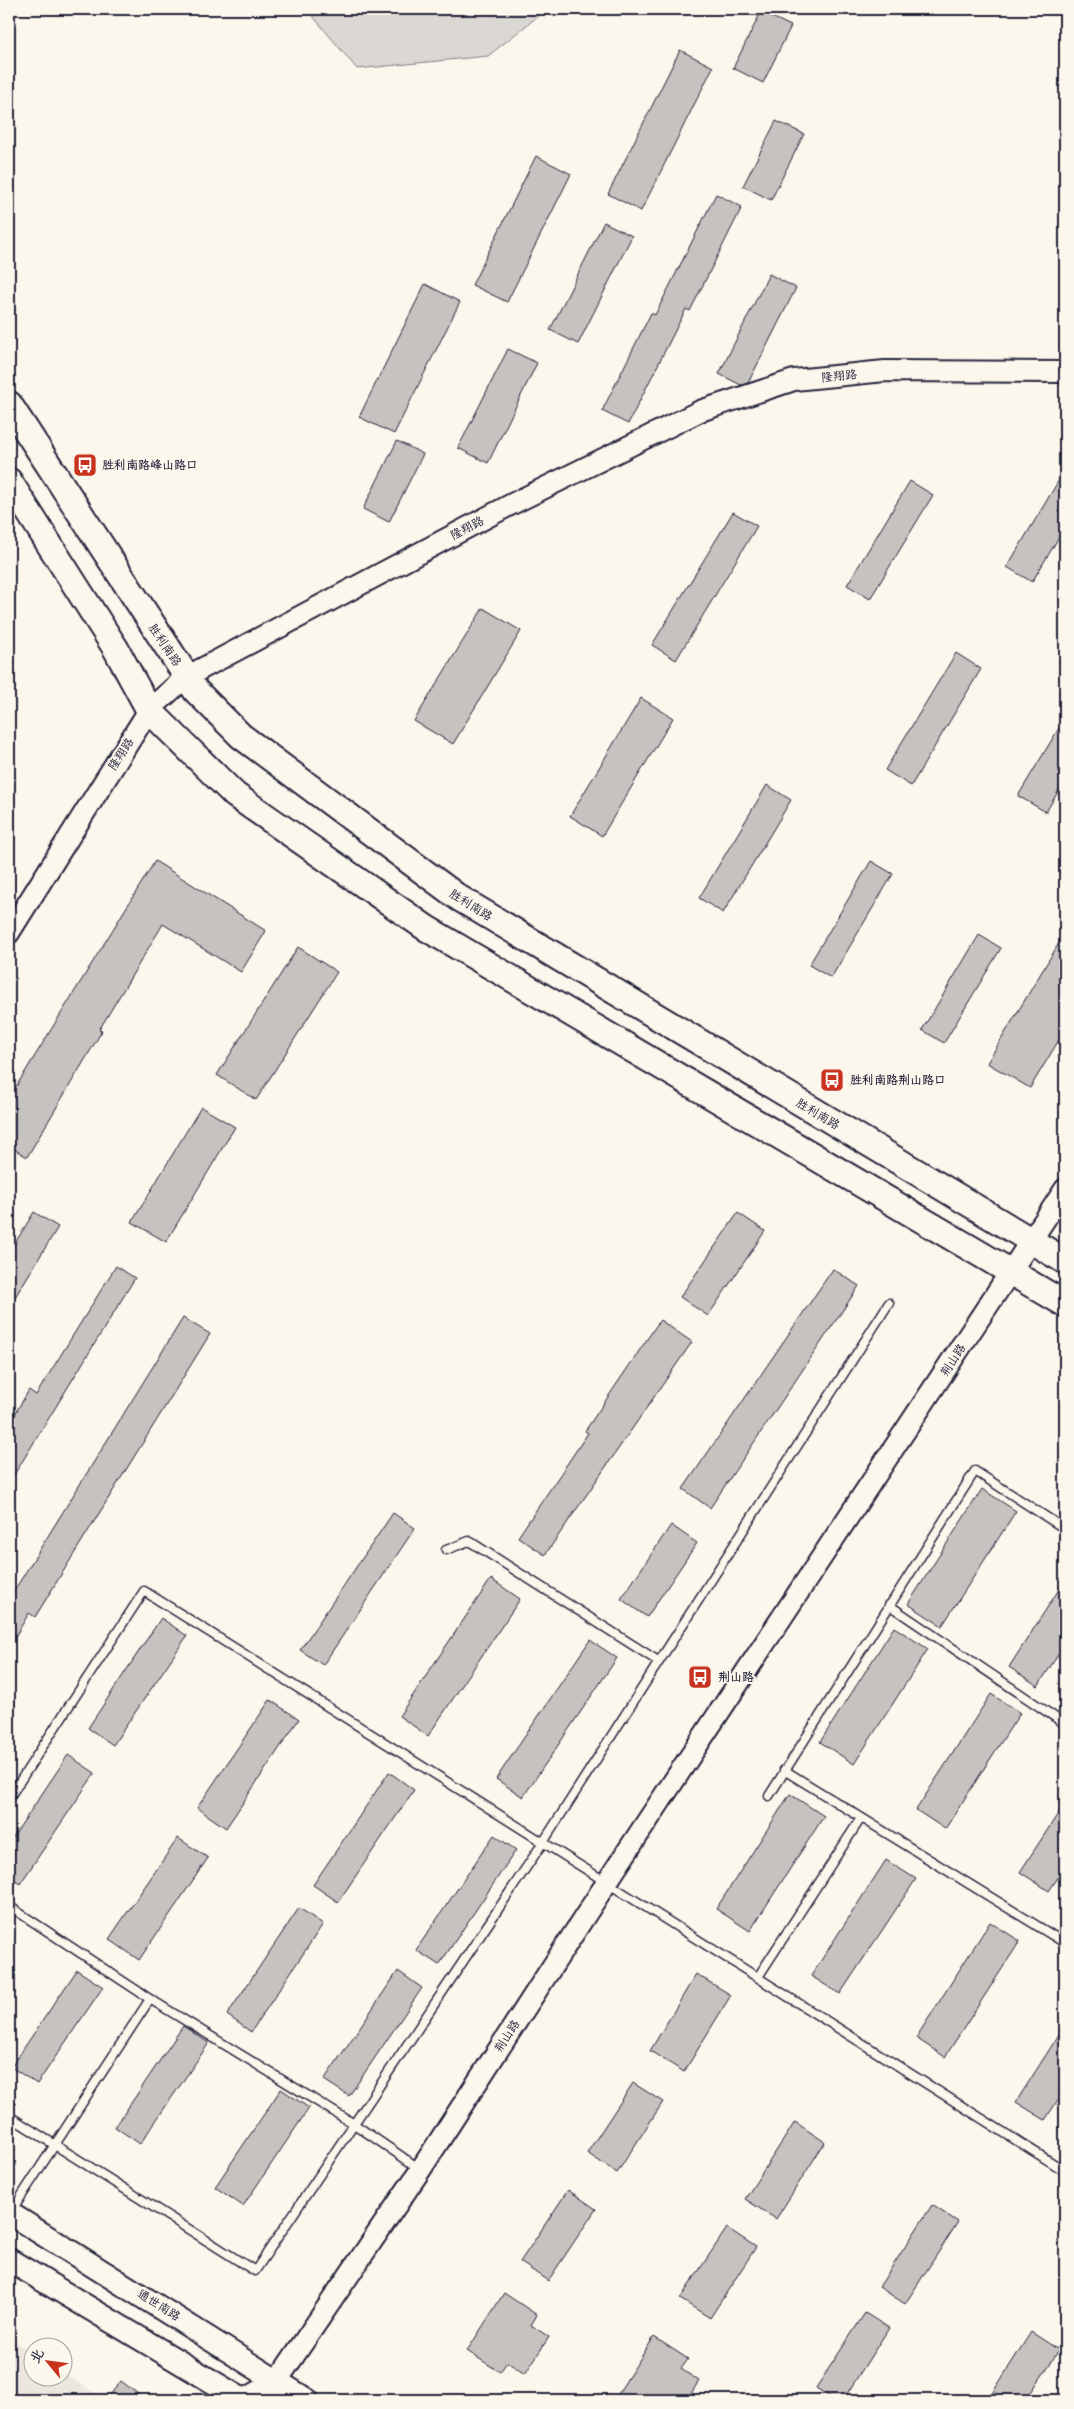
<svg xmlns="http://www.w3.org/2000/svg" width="1074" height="2409" font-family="'Playpen Sans','LXGW WenKai TC',sans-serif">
<rect width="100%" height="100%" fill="#fbf7ec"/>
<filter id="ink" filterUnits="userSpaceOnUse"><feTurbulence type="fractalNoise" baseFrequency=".02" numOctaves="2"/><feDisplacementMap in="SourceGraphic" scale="10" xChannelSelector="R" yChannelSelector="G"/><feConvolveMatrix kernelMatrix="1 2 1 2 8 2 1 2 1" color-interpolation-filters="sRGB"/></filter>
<g filter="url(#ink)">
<path fill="#ebe7df" d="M 9,2338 L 32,2353 L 32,2376 L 62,2376 L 63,2372 L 96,2394 L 92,2400 L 9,2400 Z"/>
<path fill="#dbd8d3" stroke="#7e7d87" d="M 307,9 L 547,9 L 488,56 L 357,69 Z"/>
<path fill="#c6c2c0" stroke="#22223b" d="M 761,12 L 791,26 L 763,83 L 733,68 Z
M 680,50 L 713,67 L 641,211 L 608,194 Z
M 776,121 L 804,134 L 771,200 L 743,186 Z
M 536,156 L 571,174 L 507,302 L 472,285 Z
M 716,194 L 742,207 L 690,311 L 686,309 L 628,424 L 602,411 L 651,313 L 655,315 Z
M 604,222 L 632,236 L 578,344 L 550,330 Z
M 769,274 L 796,288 L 748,383 L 741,385 L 719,374 Z
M 425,284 L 460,302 L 394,434 L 359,417 Z
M 508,349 L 537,363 L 488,463 L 458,448 Z
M 397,441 L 423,454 L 389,522 L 363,509 Z
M 1065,470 L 1065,527 L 1032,582 L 1007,567 Z
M 910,481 L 933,495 L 870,599 L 847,585 Z
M 733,512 L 757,526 L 676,660 L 652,645 Z
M 483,608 L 521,631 L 453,744 L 414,721 Z
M 956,653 L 981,669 L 911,786 L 885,770 Z
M 641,698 L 673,718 L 602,836 L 570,816 Z
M 1065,718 L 1065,780 L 1046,812 L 1018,796 Z
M 767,785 L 791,800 L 723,913 L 699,898 Z
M 155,861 L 266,931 L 241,972 L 163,924 L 99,1030 L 102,1031 L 27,1157 L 9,1146 L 9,1098 Z
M 871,861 L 893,874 L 831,978 L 809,965 Z
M 1065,933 L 1065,1030 L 1030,1088 L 987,1063 Z
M 979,935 L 1001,948 L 944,1043 L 922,1030 Z
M 298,947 L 337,972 L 256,1100 L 217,1075 Z
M 201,1107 L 235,1127 L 166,1242 L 132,1222 Z
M 34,1212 L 58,1227 L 9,1307 L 9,1253 Z
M 738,1213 L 765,1231 L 708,1316 L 680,1297 Z
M 116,1266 L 135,1278 L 9,1483 L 9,1424 L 29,1390 L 36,1395 Z
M 833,1269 L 859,1286 L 710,1508 L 683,1489 Z
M 183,1318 L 210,1334 L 35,1617 L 29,1613 L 9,1647 L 9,1599 Z
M 660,1320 L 692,1342 L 545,1555 L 518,1537 L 588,1433 L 585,1431 Z
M 982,1489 L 1016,1511 L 942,1626 L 908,1604 Z
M 393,1513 L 415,1528 L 323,1665 L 300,1650 Z
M 671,1525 L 697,1543 L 647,1617 L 621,1599 Z
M 491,1579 L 520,1599 L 428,1736 L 399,1716 Z
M 1065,1580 L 1065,1644 L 1038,1686 L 1009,1667 Z
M 161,1618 L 187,1636 L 113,1745 L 88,1728 Z
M 894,1627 L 928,1649 L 854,1764 L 820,1742 Z
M 590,1640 L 617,1658 L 523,1797 L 496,1779 Z
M 991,1694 L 1020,1713 L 945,1829 L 916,1810 Z
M 270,1700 L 299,1719 L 226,1828 L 197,1808 Z
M 68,1755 L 95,1773 L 20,1884 L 9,1877 L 9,1843 Z
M 389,1772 L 414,1790 L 338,1902 L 313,1885 Z
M 790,1794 L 824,1816 L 750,1931 L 716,1909 Z
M 1065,1803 L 1065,1867 L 1049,1891 L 1020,1872 Z
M 494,1835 L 516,1850 L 439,1965 L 416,1950 Z
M 178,1838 L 208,1858 L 139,1960 L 109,1939 Z
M 886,1860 L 916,1879 L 840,1994 L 811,1976 Z
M 299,1908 L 323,1924 L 251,2032 L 227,2015 Z
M 990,1922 L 1020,1941 L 945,2057 L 916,2038 Z
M 77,1970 L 103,1987 L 37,2084 L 11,2067 Z
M 398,1971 L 422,1988 L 349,2096 L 324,2080 Z
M 696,1974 L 731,1995 L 684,2072 L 650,2051 Z
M 1065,2025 L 1065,2089 L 1045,2120 L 1016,2102 Z
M 183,2026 L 209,2043 L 140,2144 L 115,2127 Z
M 633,2083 L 663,2102 L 617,2173 L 587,2153 Z
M 281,2089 L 309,2108 L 243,2206 L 215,2187 Z
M 795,2122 L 825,2142 L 776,2219 L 745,2199 Z
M 568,2190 L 596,2209 L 548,2281 L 520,2262 Z
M 932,2205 L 958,2222 L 905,2304 L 879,2287 Z
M 727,2228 L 756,2247 L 710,2318 L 680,2299 Z
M 504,2293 L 537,2315 L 531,2325 L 549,2337 L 525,2374 L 507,2362 L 500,2372 L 467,2351 Z
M 865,2313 L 889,2328 L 843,2400 L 835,2400 L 816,2388 Z
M 1031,2332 L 1059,2350 L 1026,2400 L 988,2400 Z
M 654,2337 L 688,2359 L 681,2369 L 699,2381 L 687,2400 L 626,2400 L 617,2395 Z
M 121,2381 L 146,2400 L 106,2400 Z"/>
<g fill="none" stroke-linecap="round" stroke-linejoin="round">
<g stroke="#22223b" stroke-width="11">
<path id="service" d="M 446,1550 L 469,1541 L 658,1661
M 889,1605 L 1065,1724
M 784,1770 L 1065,1943
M 769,1796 L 975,1471 L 1065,1529
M 9,1798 L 144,1591 L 1065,2171
M 9,1906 L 150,1999 L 354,2124 L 420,2169
M 758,1977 L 861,1818
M 9,2116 L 255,2271 L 544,1841 L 889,1303
M 11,2212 L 150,1999"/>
</g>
<g stroke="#22223b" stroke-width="24">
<path id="tertiary" d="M 9,933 L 149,710 L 186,677 L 510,505 L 700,411 L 794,380 L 885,371 L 1065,372
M 243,2400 L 277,2381 L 421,2169 L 607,1882 L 1065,1189"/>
</g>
<g stroke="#22223b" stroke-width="26">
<path id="secondary" d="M 9,2213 L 307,2400
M 9,2260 L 243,2400"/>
</g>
<g stroke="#22223b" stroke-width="29">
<path id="primary" d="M 9,404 L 196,691 L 241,736 L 459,898 L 1065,1261
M 9,481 L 116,649 L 149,710 L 235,795 L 426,928 L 1065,1304"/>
</g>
<use href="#service" stroke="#fbf7ec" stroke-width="8"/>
<use href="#tertiary" stroke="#fbf7ec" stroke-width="20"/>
<use href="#secondary" stroke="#fbf7ec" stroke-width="22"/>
<use href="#primary" stroke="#fbf7ec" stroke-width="25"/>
</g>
</g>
<defs>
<g id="bus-square" transform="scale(1.25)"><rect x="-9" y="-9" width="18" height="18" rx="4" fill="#c8321e" stroke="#fbf7ec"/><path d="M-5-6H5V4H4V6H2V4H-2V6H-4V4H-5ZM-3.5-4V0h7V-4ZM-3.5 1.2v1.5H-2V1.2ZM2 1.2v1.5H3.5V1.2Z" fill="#fff"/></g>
</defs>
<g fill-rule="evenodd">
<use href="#bus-square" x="85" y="465"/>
<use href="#bus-square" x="832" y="1080"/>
<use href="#bus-square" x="700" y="1677"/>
</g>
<g text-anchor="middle" stroke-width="4" stroke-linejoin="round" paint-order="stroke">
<g font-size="12" fill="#22223b" stroke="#fbf7ec">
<text transform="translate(839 376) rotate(-6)" y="4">隆翔路</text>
<text transform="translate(467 528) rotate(-28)" y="4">隆翔路</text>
<text transform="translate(165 645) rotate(56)" y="4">胜利南路</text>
<text transform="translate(121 754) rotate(-57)" y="4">隆翔路</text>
<text transform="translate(471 905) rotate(32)" y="4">胜利南路</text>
<text transform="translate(818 1114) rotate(31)" y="4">胜利南路</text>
<text transform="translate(953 1360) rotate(-57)" y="4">荆山路</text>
<text transform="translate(507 2036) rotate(-57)" y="4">荆山路</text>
<text transform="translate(159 2305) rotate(32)" y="4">通世南路</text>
</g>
<g font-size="12" font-weight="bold" fill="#22223b" stroke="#fbf7ec" text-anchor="start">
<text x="102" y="469">胜利南路峰山路口</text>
<text x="850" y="1084">胜利南路荆山路口</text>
<text x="718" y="1681">荆山路</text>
</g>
</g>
<rect width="1074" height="2409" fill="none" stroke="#fbf7ec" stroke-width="30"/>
<rect x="15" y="15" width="1044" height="2379" fill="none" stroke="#22223b" stroke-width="2" filter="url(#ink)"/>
<g transform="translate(48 2362) rotate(299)"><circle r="24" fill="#fbf7ec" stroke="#a4a2a5"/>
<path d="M0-4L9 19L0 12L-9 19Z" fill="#c8321e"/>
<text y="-8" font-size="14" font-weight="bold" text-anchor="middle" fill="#22223b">北</text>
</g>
</svg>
